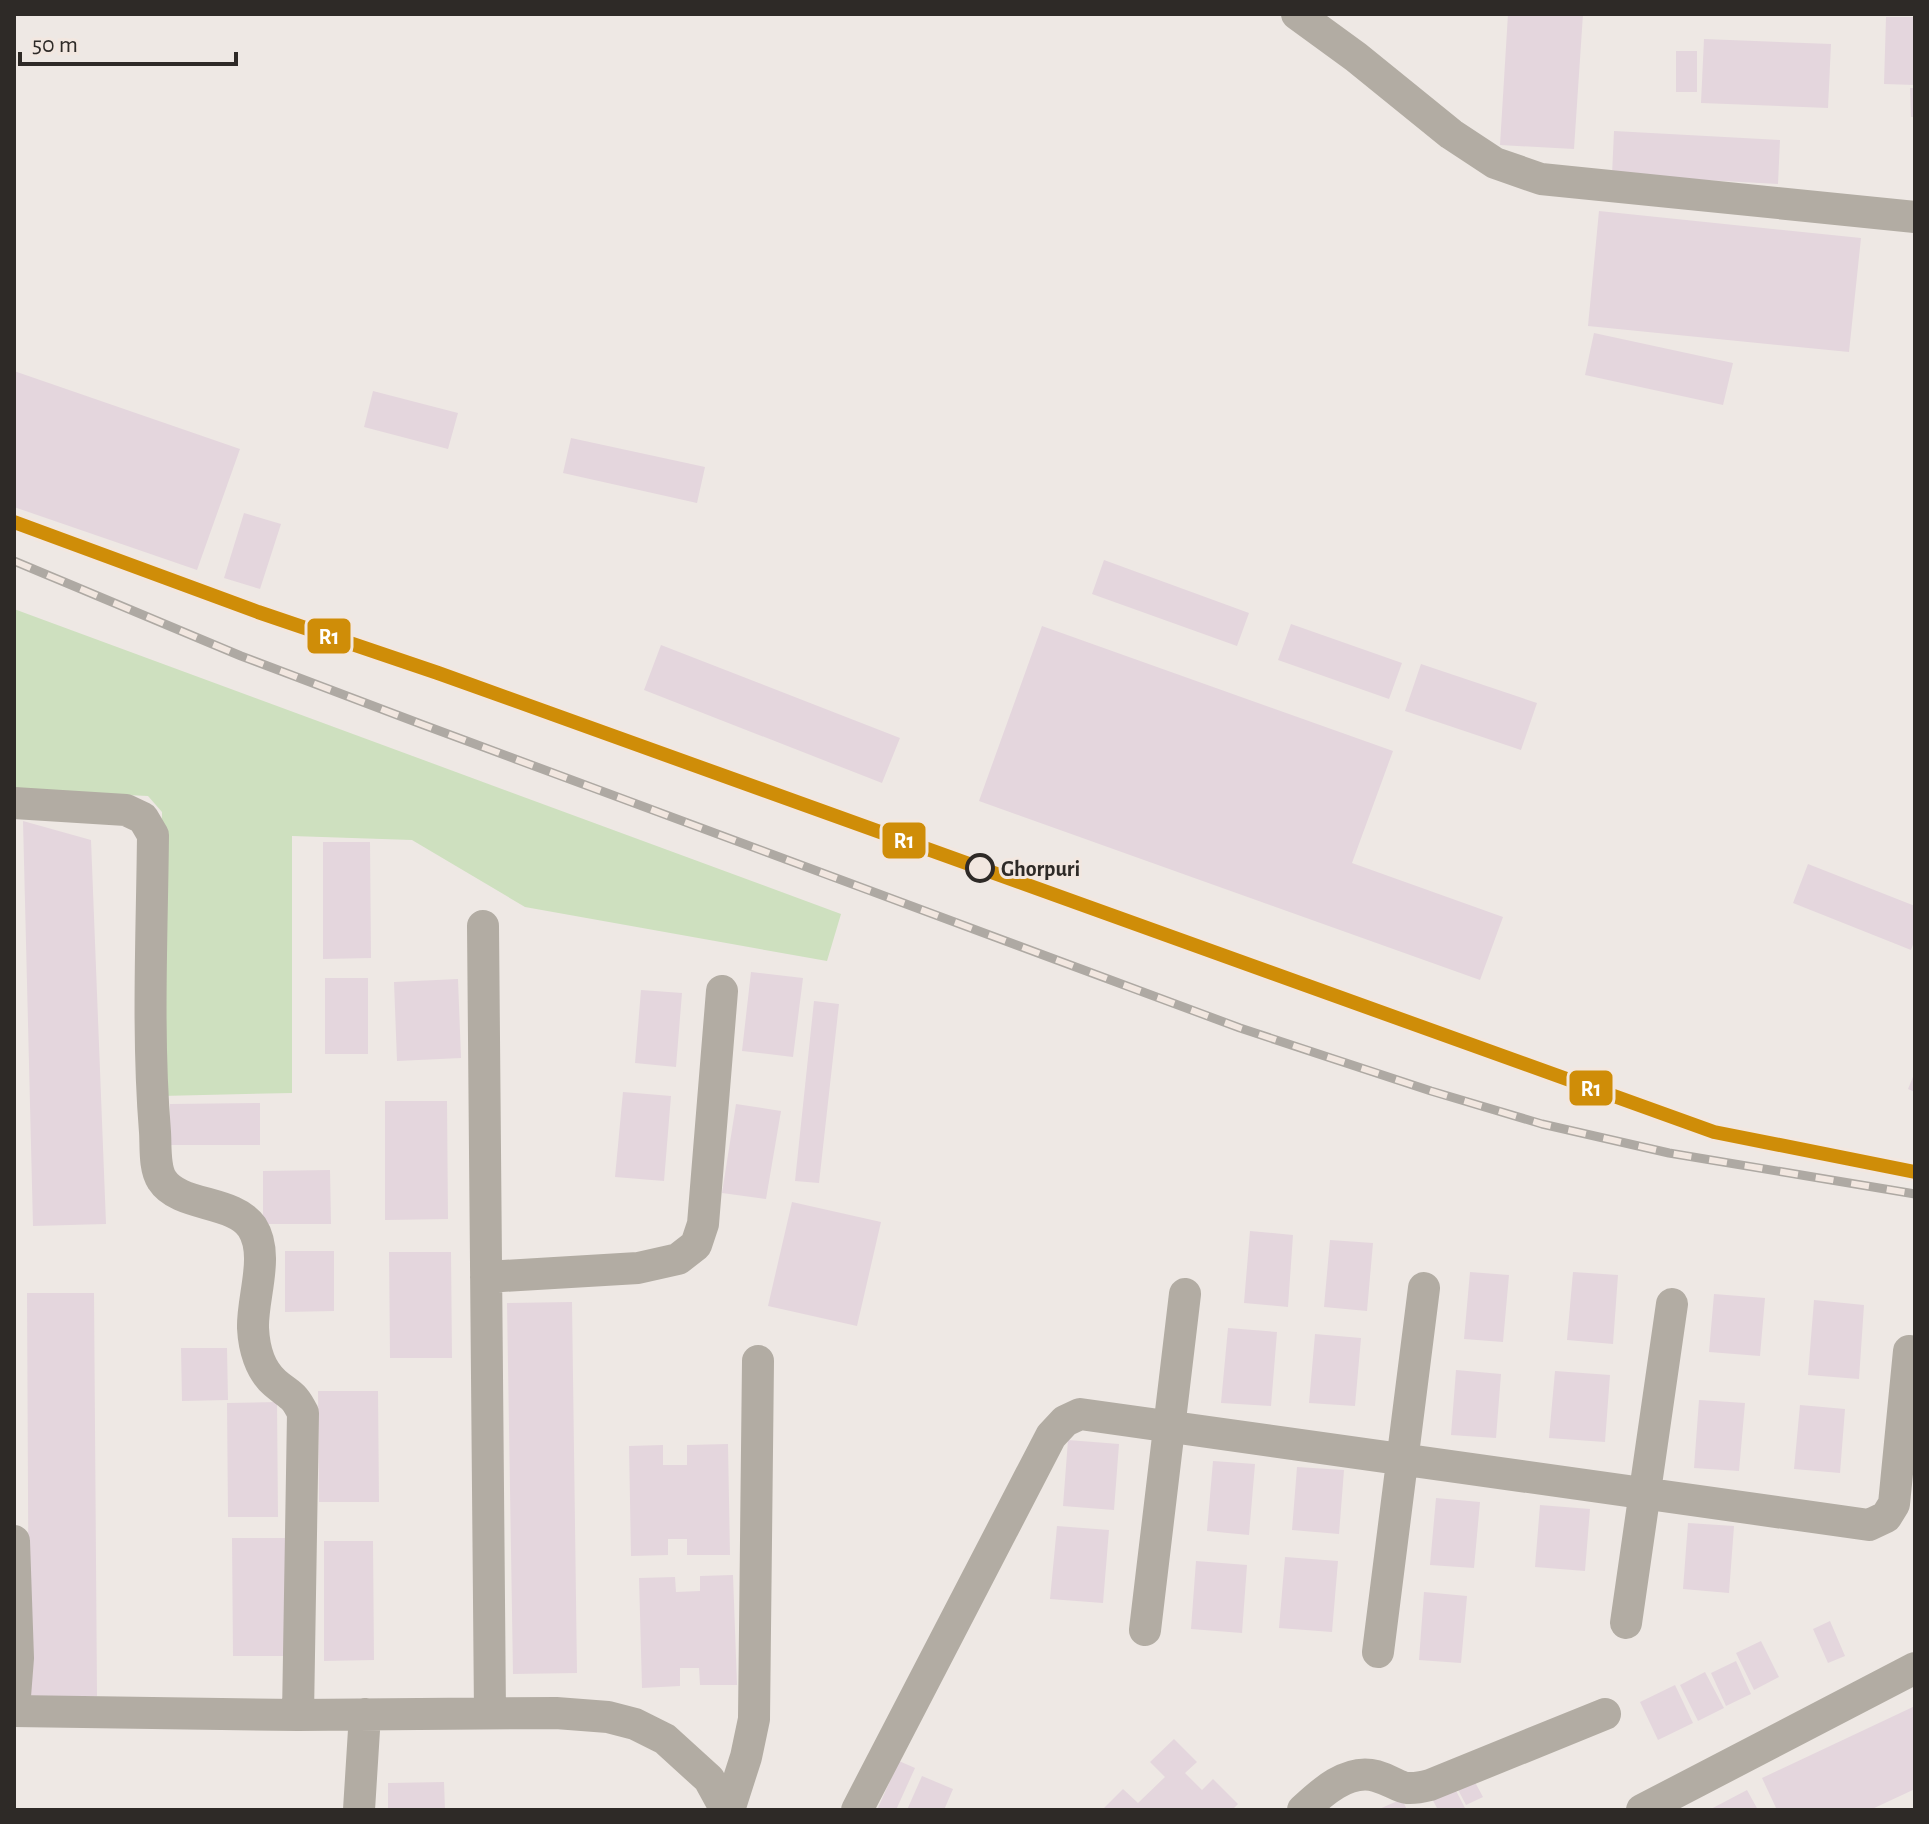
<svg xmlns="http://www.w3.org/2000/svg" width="1929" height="1824" font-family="'Alegreya Sans',sans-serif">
<rect width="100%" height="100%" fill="#eee8e4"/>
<path fill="#cee0bf" d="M 14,609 L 841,914 L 827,961 L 525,907 L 412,840 L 292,836 L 292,1093 L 161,1096 L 162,812 L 148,796 L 18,790 L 14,787 Z"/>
<path fill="#e4d6dd" d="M 1508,14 L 1583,14 L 1574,149 L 1500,145 Z
M 1886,17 L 1915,17 L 1915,85 L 1884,84 Z
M 1704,39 L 1831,44 L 1828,108 L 1701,103 Z
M 1676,51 L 1697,51 L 1697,92 L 1676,92 Z
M 1910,88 L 1915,88 L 1915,117 L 1911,117 Z
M 1614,131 L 1780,140 L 1778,184 L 1612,175 Z
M 1599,211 L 1861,238 L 1849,352 L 1588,326 Z
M 1594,333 L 1733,363 L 1723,405 L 1585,375 Z
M 14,371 L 240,449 L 197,570 L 14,507 Z
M 373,391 L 458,413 L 448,449 L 364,427 Z
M 571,438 L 705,467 L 697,503 L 563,473 Z
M 244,513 L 281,524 L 260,589 L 224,578 Z
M 1104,560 L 1249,613 L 1237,646 L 1092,594 Z
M 1291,624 L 1402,663 L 1389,699 L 1278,660 Z
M 1042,626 L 1393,751 L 1352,863 L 1503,917 L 1480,980 L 979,801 Z
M 661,645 L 900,738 L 882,783 L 644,690 Z
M 1421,664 L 1537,703 L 1521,750 L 1405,711 Z
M 23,821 L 91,840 L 106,1224 L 33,1226 Z
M 323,842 L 370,842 L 371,958 L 323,959 Z
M 1808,864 L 1915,906 L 1915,939 L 1911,950 L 1793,903 Z
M 751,972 L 803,978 L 793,1057 L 742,1051 Z
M 325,978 L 368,978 L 368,1054 L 325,1054 Z
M 458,979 L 461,1058 L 397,1061 L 394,982 Z
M 641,990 L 682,993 L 676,1067 L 635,1063 Z
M 814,1001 L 839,1004 L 819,1183 L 795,1181 Z
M 1915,1072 L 1915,1092 L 1908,1089 Z
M 623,1092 L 671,1096 L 664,1181 L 615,1177 Z
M 385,1101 L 447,1101 L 448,1219 L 385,1220 Z
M 260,1103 L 260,1145 L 170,1145 L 170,1104 Z
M 736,1104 L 781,1111 L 766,1199 L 722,1193 Z
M 330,1170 L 331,1224 L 263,1224 L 263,1171 Z
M 792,1202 L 881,1222 L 857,1326 L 768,1306 Z
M 1250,1231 L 1293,1235 L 1288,1307 L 1244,1303 Z
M 1330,1240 L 1373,1243 L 1367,1311 L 1324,1307 Z
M 285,1251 L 334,1251 L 334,1311 L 285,1312 Z
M 389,1252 L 451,1252 L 452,1358 L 390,1358 Z
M 1470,1272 L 1509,1275 L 1503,1342 L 1464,1339 Z
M 1573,1272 L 1618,1275 L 1613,1344 L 1567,1340 Z
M 27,1293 L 94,1293 L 97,1696 L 29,1696 Z
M 1714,1294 L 1765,1298 L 1760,1356 L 1709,1352 Z
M 1814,1300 L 1864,1305 L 1859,1379 L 1808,1375 Z
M 572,1302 L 577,1673 L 513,1674 L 507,1303 Z
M 1228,1328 L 1277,1332 L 1271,1406 L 1221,1403 Z
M 1315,1334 L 1361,1338 L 1355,1406 L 1309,1403 Z
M 181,1348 L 227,1348 L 228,1400 L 182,1401 Z
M 1456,1370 L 1501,1374 L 1496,1438 L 1451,1435 Z
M 1555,1371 L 1610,1375 L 1605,1442 L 1549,1438 Z
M 318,1391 L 378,1391 L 379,1502 L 319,1502 Z
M 1699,1400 L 1745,1403 L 1739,1471 L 1694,1468 Z
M 277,1402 L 278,1517 L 228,1517 L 227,1403 Z
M 1800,1405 L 1845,1409 L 1840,1473 L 1794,1469 Z
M 1068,1440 L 1119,1444 L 1114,1510 L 1063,1506 Z
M 728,1444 L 730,1555 L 687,1555 L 687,1539 L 668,1539 L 668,1555 L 631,1556 L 629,1446 L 663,1445 L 663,1465 L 687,1465 L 687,1445 Z
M 1213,1461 L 1255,1464 L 1249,1535 L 1207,1531 Z
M 1297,1467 L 1344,1470 L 1339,1534 L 1292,1530 Z
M 1436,1498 L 1480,1502 L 1474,1568 L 1430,1565 Z
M 1540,1505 L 1590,1509 L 1585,1571 L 1535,1567 Z
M 1688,1523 L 1734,1526 L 1729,1593 L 1683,1589 Z
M 1057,1526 L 1109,1530 L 1103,1603 L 1050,1599 Z
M 232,1538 L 287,1538 L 287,1656 L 233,1656 Z
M 324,1541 L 373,1541 L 374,1660 L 324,1661 Z
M 1285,1557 L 1338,1561 L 1332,1632 L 1279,1628 Z
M 1196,1561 L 1247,1565 L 1242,1633 L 1191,1629 Z
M 733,1575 L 737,1685 L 700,1685 L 699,1668 L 680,1668 L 680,1686 L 642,1688 L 639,1578 L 675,1577 L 676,1592 L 700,1591 L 700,1576 Z
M 1424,1592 L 1467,1596 L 1461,1663 L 1419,1660 Z
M 1830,1621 L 1845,1656 L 1828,1663 L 1813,1629 Z
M 1761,1641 L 1779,1677 L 1754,1690 L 1736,1653 Z
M 1736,1661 L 1751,1694 L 1726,1706 L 1711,1673 Z
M 1705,1672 L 1724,1708 L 1698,1721 L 1680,1685 Z
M 1675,1685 L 1693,1723 L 1658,1740 L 1640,1702 Z
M 1915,1706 L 1915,1789 L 1870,1810 L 1777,1810 L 1762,1778 Z
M 1174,1739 L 1197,1762 L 1185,1773 L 1202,1790 L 1213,1779 L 1238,1804 L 1232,1810 L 1102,1810 L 1123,1789 L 1138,1803 L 1165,1777 L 1150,1762 Z
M 899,1761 L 915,1768 L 896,1810 L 877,1810 Z
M 1469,1771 L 1483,1797 L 1466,1805 L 1453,1780 Z
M 922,1776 L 953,1789 L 944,1810 L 907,1810 Z
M 1450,1779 L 1466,1810 L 1438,1810 L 1428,1791 Z
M 444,1782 L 445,1810 L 388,1810 L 388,1783 Z
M 1747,1790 L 1758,1810 L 1709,1810 Z
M 1402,1799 L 1407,1810 L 1377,1810 Z"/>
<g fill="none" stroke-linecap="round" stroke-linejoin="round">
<path stroke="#b2aca3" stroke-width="32" d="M 1297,14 L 1356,57 L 1451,134 L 1495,163 L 1541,179 L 1915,217
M 14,803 L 126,810 L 143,818 L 153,835 C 152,934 147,1034 155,1132 C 156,1146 154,1168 162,1180 C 179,1207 234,1200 252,1227 C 270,1255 252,1297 253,1328 C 254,1348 260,1370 275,1383 C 290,1396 293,1393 303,1413 L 298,1715
M 483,926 L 490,1713
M 486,1277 L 638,1268 L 678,1259 L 696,1245 L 703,1224 L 722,991
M 14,1541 L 18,1658 L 14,1709
M 1626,1623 L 1672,1304
M 1145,1630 L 1185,1294
M 1378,1652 L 1424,1288
M 14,1711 L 298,1715 L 556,1713 L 608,1717 L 635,1724 L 665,1739 L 709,1779 L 726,1810
M 359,1810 L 365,1714
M 729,1810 L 746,1757 L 754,1719 L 758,1361
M 857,1810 L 1051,1436 L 1065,1421 L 1080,1414 L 1869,1525 L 1886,1517 L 1894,1504 L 1909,1351
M 1303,1810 C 1321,1793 1348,1768 1376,1776 C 1403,1784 1398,1793 1430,1785 L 1605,1714
M 1642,1810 L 1915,1668"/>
<g stroke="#aea9a3" stroke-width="9">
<path id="rail" d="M 14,561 L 241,656 L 421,724 L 1240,1028 L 1431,1091 L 1542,1124 L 1669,1153 L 1915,1194"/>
</g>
<use href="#rail" stroke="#f2e7e0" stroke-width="6" stroke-dasharray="18" stroke-linecap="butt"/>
<g stroke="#f2e7e0" stroke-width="20">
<path id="rail-1" d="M 14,522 L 258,612 L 438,673 L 1714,1132 L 1915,1172"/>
</g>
<use href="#rail-1" stroke="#cf8d08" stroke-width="14"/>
</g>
<circle fill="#f2e7e0" stroke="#2e2a27" stroke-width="4" cx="980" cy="868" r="13"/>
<g text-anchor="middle" stroke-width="6" stroke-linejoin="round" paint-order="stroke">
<g font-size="22" font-weight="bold" fill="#2e2a27" stroke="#f2e7e0" text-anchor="start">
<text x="1001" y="876">Ghorpuri</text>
</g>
</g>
<g stroke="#f2e7e0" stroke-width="3">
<rect x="306" y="617" width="46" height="38" rx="8" fill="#cf8d08"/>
<rect x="881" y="821" width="46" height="39" rx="8" fill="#cf8d08"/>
<rect x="1568" y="1069" width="46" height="38" rx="8" fill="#cf8d08"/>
</g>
<g font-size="22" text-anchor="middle" font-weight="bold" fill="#fff">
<text x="329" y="644">R1</text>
<text x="904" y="848">R1</text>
<text x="1591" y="1096">R1</text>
</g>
<rect width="1929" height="1824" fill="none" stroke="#2e2a27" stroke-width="32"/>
<path d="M20 52v12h216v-12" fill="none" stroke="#2e2a27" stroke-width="4"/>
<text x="32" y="52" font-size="24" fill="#2e2a27" stroke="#f2e7e0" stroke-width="6" paint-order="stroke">50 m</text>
</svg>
